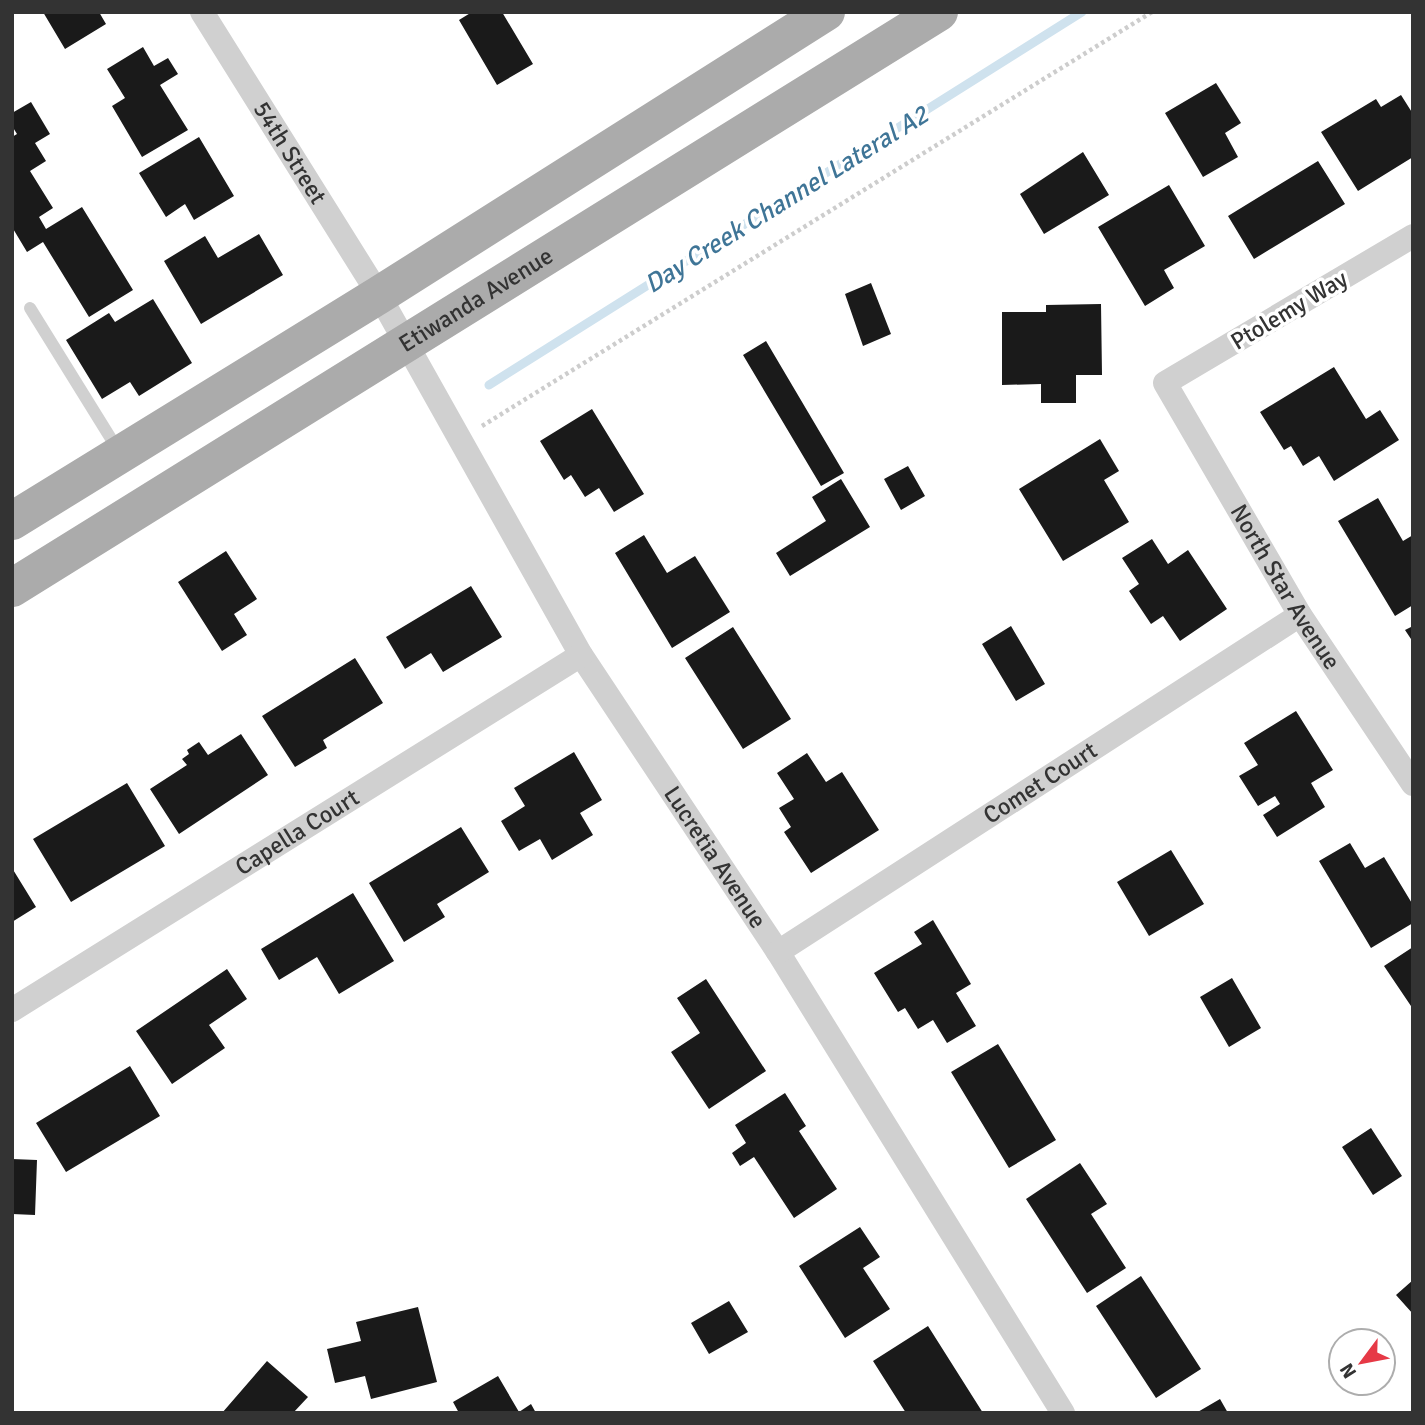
<svg xmlns="http://www.w3.org/2000/svg" width="1425" height="1425" font-family="Signika,sans-serif">
<rect width="100%" height="100%" fill="#fff"/>
<g fill="none" stroke-linecap="round" stroke-linejoin="round">
<path stroke="#cfe2ee" stroke-width="9" d="M 489,385 L 1082,12"/>
</g>
<path fill="#1a1a1a" d="M 43,12 L 99,12 L 106,24 L 65,49 Z
M 472,12 L 502,12 L 533,64 L 497,85 L 459,20 Z
M 143,47 L 154,66 L 168,58 L 178,74 L 160,85 L 188,130 L 142,157 L 112,106 L 125,98 L 107,69 Z
M 1216,83 L 1241,123 L 1225,133 L 1238,157 L 1203,177 L 1165,113 Z
M 1401,95 L 1413,114 L 1413,157 L 1358,191 L 1321,132 L 1376,99 L 1381,107 Z
M 31,102 L 50,134 L 35,143 L 46,161 L 30,171 L 53,208 L 39,217 L 46,229 L 82,207 L 133,290 L 89,317 L 43,242 L 27,252 L 12,227 L 12,137 L 17,134 L 12,126 L 12,113 Z
M 199,137 L 234,196 L 194,220 L 185,204 L 166,217 L 139,173 Z
M 1083,152 L 1109,195 L 1044,234 L 1020,194 Z
M 1318,161 L 1345,204 L 1254,259 L 1228,216 Z
M 1169,185 L 1205,246 L 1164,270 L 1174,288 L 1145,306 L 1098,227 Z
M 259,234 L 283,275 L 201,324 L 164,261 L 205,236 L 218,258 Z
M 871,283 L 891,334 L 863,346 L 845,294 Z
M 153,299 L 192,363 L 139,396 L 130,382 L 102,399 L 66,340 L 109,313 L 115,322 Z
M 1101,304 L 1102,375 L 1076,375 L 1076,403 L 1041,403 L 1041,384 L 1002,385 L 1002,312 L 1046,312 L 1046,305 Z
M 766,341 L 844,473 L 821,486 L 743,355 Z
M 1334,367 L 1366,419 L 1380,410 L 1399,440 L 1334,481 L 1319,456 L 1303,466 L 1291,446 L 1284,450 L 1260,412 Z
M 592,409 L 644,494 L 614,512 L 599,488 L 585,497 L 571,475 L 564,480 L 540,441 Z
M 1100,439 L 1119,471 L 1104,480 L 1129,522 L 1063,561 L 1019,489 Z
M 908,466 L 925,496 L 901,510 L 884,479 Z
M 841,479 L 870,527 L 790,576 L 776,553 L 826,521 L 812,497 Z
M 1378,498 L 1403,541 L 1413,535 L 1413,605 L 1395,616 L 1338,521 Z
M 644,535 L 667,573 L 695,556 L 730,612 L 672,648 L 615,553 Z
M 1152,539 L 1168,564 L 1188,550 L 1227,609 L 1180,641 L 1163,616 L 1151,624 L 1129,591 L 1139,584 L 1122,558 Z
M 226,551 L 257,599 L 234,614 L 247,635 L 222,651 L 178,582 Z
M 471,586 L 502,637 L 443,672 L 431,653 L 405,669 L 386,637 Z
M 1011,626 L 1045,684 L 1016,701 L 982,644 Z
M 1413,626 L 1413,642 L 1405,630 Z
M 733,627 L 791,719 L 743,749 L 685,658 Z
M 355,658 L 383,703 L 323,740 L 327,748 L 295,767 L 262,716 Z
M 1296,711 L 1333,770 L 1311,783 L 1325,807 L 1277,837 L 1263,815 L 1280,804 L 1275,796 L 1258,806 L 1239,776 L 1258,765 L 1244,743 Z
M 241,734 L 268,775 L 179,834 L 150,789 L 187,765 L 182,759 L 189,754 L 187,750 L 199,742 L 208,755 Z
M 574,752 L 602,800 L 580,813 L 593,835 L 552,860 L 540,839 L 519,851 L 501,821 L 525,806 L 514,788 Z
M 807,753 L 826,782 L 842,772 L 879,830 L 811,873 L 784,832 L 791,827 L 779,808 L 794,799 L 777,773 Z
M 127,783 L 165,846 L 71,902 L 33,839 Z
M 461,827 L 489,872 L 437,904 L 445,917 L 404,942 L 369,883 Z
M 1350,843 L 1365,868 L 1384,857 L 1413,905 L 1413,923 L 1371,948 L 1319,861 Z
M 1171,850 L 1204,904 L 1149,936 L 1117,882 Z
M 12,868 L 36,907 L 12,922 Z
M 353,893 L 394,961 L 339,994 L 317,957 L 279,980 L 261,949 Z
M 933,920 L 971,984 L 956,993 L 976,1026 L 947,1043 L 933,1020 L 918,1029 L 905,1008 L 898,1012 L 874,973 L 922,944 L 914,932 Z
M 1413,947 L 1413,1009 L 1384,966 Z
M 227,969 L 247,999 L 209,1025 L 225,1048 L 172,1084 L 136,1031 Z
M 1232,978 L 1261,1028 L 1229,1047 L 1200,997 Z
M 706,979 L 766,1071 L 709,1109 L 671,1052 L 700,1033 L 677,998 Z
M 998,1044 L 1056,1140 L 1009,1168 L 951,1072 Z
M 130,1066 L 160,1116 L 66,1172 L 36,1123 Z
M 785,1093 L 806,1126 L 799,1131 L 837,1189 L 794,1218 L 754,1157 L 740,1166 L 732,1153 L 746,1143 L 735,1125 Z
M 1371,1128 L 1402,1176 L 1373,1195 L 1342,1147 Z
M 12,1159 L 37,1160 L 35,1215 L 12,1214 Z
M 1080,1163 L 1107,1204 L 1091,1214 L 1126,1268 L 1087,1293 L 1026,1199 Z
M 860,1227 L 880,1257 L 863,1268 L 890,1309 L 845,1338 L 799,1266 Z
M 1141,1276 L 1201,1369 L 1156,1398 L 1096,1306 Z
M 1413,1280 L 1413,1314 L 1396,1295 Z
M 729,1301 L 748,1332 L 709,1354 L 691,1323 Z
M 418,1307 L 437,1382 L 371,1399 L 365,1376 L 335,1383 L 327,1349 L 361,1341 L 356,1322 Z
M 928,1326 L 983,1413 L 906,1413 L 873,1361 Z
M 267,1361 L 308,1397 L 293,1413 L 222,1413 Z
M 498,1376 L 519,1412 L 531,1404 L 536,1413 L 459,1413 L 453,1402 Z
M 1220,1399 L 1228,1413 L 1196,1413 Z"/>
<g fill="none" stroke-linecap="round" stroke-linejoin="round">
<path stroke="#cdcdcd" stroke-width="4.5" stroke-dasharray="3.5 3.5" stroke-linecap="butt" d="M 482,426 L 1152,12"/>
<path stroke="#d0d0d0" stroke-width="12" d="M 30,308 L 118,450"/>
<g stroke="#d0d0d0" stroke-width="24">
<path id="s1" d="M 202,12 L 379,295 L 581,655 L 778,952 L 1063,1413"/>
<path id="s2" d="M 1413,236 L 1165,383 L 1300,615 L 1413,784"/>
<path id="s3" d="M 778,952 L 1300,615"/>
<path id="s4" d="M 12,1010 L 581,655"/>
</g>
<g stroke="#ababab" stroke-width="38">
<path d="M 12,521 L 379,295 L 826,12"/>
<path id="s5" d="M 12,588 L 939,12"/>
</g>
</g>
<g text-anchor="middle" stroke-width="7" stroke-linejoin="round" paint-order="stroke">
<g font-size="24" fill="#333" stroke="#fff">
<text dy="8" stroke="none"><textPath href="#s1" startOffset="166">54th Street</textPath></text>
<text dy="8" stroke="none"><textPath href="#s5" startOffset="546">Etiwanda Avenue</textPath></text>
<text transform="translate(1289 310) rotate(-31)" y="8">Ptolemy Way</text>
<text dy="8" stroke="none"><textPath href="#s2" startOffset="525">North Star Avenue</textPath></text>
<text dy="8" stroke="none"><textPath href="#s3" startOffset="312">Comet Court</textPath></text>
<text dy="8" stroke="none"><textPath href="#s4" startOffset="336">Capella Court</textPath></text>
<text dy="8" stroke="none"><textPath href="#s1" startOffset="989">Lucretia Avenue</textPath></text>
</g>
<g font-size="26" font-style="italic" fill="#3f7597" stroke="#fff">
<text transform="translate(786 199) rotate(-32)" y="9">Day Creek Channel Lateral A2</text>
</g>
</g>
<rect width="1425" height="1425" fill="none" stroke="#333333" stroke-width="28"/>
<g transform="translate(1362 1362) rotate(238)"><circle r="33" fill="#ffffff" stroke="#adadad" stroke-width="2"/>
<path d="M0-5L12 26L0 18L-12 26Z" fill="#e63946"/>
<text y="-10" font-size="19" font-weight="bold" text-anchor="middle" fill="#333333">N</text>
</g>
</svg>
